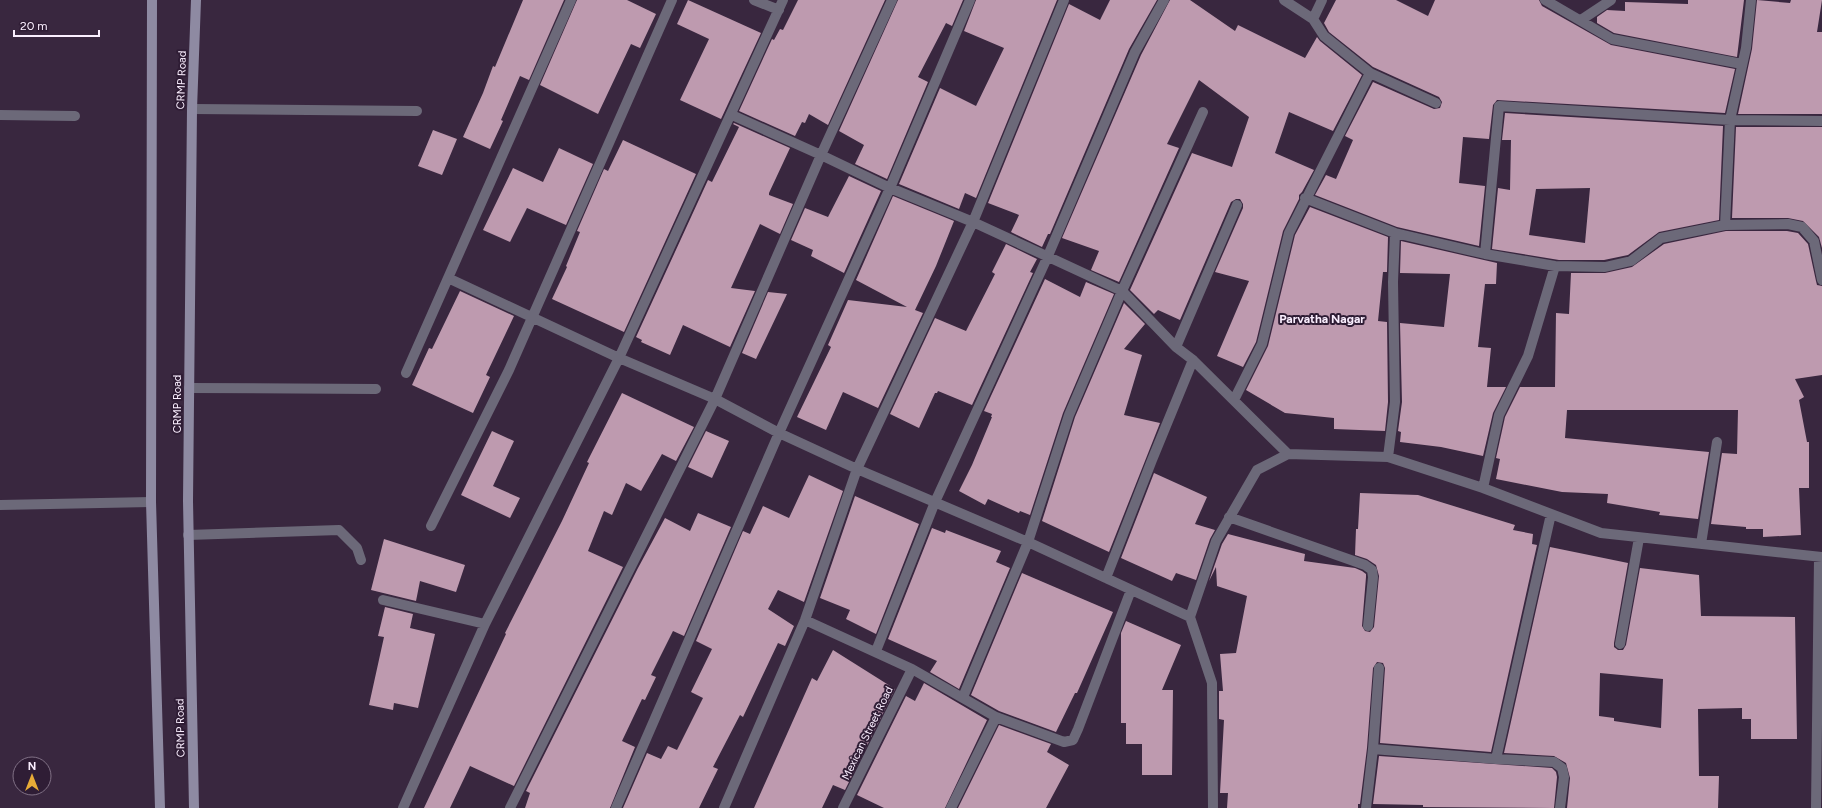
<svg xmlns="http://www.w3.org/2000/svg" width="1822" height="808" font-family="Figtree,sans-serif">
<rect width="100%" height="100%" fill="#39273f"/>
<path fill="#be9aaf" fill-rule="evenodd" d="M 523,0 L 564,0 L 529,80 L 520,76 L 501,120 L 503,121 L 490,149 L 463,137 L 483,93 L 493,66 L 495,67 Z
M 577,0 L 627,0 L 656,14 L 640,48 L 631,44 L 598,114 L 540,85 Z
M 688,0 L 761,33 L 721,119 L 680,100 L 709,39 L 677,24 Z
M 798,0 L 885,0 L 828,125 L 809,114 L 805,123 L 802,122 L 795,136 L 739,111 L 772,39 L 774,40 L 780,29 L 783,30 Z
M 898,0 L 963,0 L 952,26 L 946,23 L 918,77 L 928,82 L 887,179 L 855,164 L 864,145 L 839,131 Z
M 976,0 L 1057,0 L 976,198 L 965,193 L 959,209 L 899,184 L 940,88 L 976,106 L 1004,48 L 964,31 Z
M 1110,0 L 1157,0 L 1129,49 L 1050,234 L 1048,234 L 1042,247 L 1011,232 L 1019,215 L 988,203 L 1069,4 L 1100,20 Z
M 1170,0 L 1190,0 L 1235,31 L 1238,25 L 1305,58 L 1317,37 L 1320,41 L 1362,75 L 1333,131 L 1289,112 L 1275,153 L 1314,170 L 1302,192 L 1299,195 L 1299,199 L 1283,231 L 1256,342 L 1243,367 L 1217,356 L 1249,281 L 1215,272 L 1243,208 L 1243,204 L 1240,199 L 1236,199 L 1231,202 L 1180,320 L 1158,310 L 1154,314 L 1130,290 L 1192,153 L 1232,167 L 1249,117 L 1199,80 L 1167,144 L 1179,148 L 1119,282 L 1091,270 L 1099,251 L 1062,238 L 1141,55 Z
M 1336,0 L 1396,0 L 1428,16 L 1435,0 L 1539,0 L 1542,6 L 1611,45 L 1735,69 L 1725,113 L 1497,100 L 1493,105 L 1489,139 L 1463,137 L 1459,183 L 1485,186 L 1479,246 L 1397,227 L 1315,195 L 1326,175 L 1336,179 L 1353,140 L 1345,136 L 1373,82 L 1434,109 L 1440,108 L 1442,102 L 1439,97 L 1373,67 L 1329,32 L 1324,23 Z
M 1688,0 L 1744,0 L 1737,57 L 1614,33 L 1597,23 L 1597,17 L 1607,10 L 1625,11 L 1625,2 L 1688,4 Z
M 1757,0 L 1790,3 L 1791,0 L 1822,0 L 1817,32 L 1822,32 L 1822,114 L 1738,114 L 1752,49 Z
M 1505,113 L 1723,126 L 1719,220 L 1659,232 L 1628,255 L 1604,260 L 1559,260 L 1492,249 L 1498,188 L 1510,190 L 1511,140 L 1502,140 ZM 1590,188 L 1585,243 L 1529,235 L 1536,189 Z
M 734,123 L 790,148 L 769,193 L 769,195 L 793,204 L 780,234 L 760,224 L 731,288 L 755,291 L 730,347 L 683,325 L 670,355 L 641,342 L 642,340 L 636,337 L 708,180 L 712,182 L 739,127 L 733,124 Z
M 1736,127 L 1822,127 L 1822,248 L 1819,237 L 1803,221 L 1788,218 L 1732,218 Z
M 433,130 L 457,139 L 442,175 L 418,166 Z
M 623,140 L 696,174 L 624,332 L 552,299 L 567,267 L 566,266 L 580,232 L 577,231 L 604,169 L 608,171 Z
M 559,148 L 593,164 L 566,225 L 527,208 L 510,242 L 483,230 L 513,168 L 543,182 Z
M 849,176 L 881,191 L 844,273 L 811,256 L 813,250 L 791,240 L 805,208 L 828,217 Z
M 893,196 L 954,221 L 936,266 L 915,310 L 923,313 L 878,408 L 843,392 L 826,430 L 797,417 L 831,347 L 828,345 L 848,300 L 907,307 L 856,280 Z
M 1310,207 L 1388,237 L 1387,272 L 1383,272 L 1378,321 L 1387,322 L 1388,402 L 1385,431 L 1334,429 L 1334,418 L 1285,413 L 1246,390 L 1268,346 L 1295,235 Z
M 1726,231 L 1787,231 L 1798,233 L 1808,244 L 1816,281 L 1817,285 L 1822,286 L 1822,375 L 1795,379 L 1804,397 L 1799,400 L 1807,442 L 1809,442 L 1809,488 L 1799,488 L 1801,535 L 1763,537 L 1763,529 L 1746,529 L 1746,527 L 1711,524 L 1722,453 L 1737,454 L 1738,410 L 1567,410 L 1565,438 L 1709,452 L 1698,519 L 1659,515 L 1660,512 L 1607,503 L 1608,494 L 1562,492 L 1496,479 L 1500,459 L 1496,458 L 1505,417 L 1520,387 L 1555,387 L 1556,313 L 1569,314 L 1571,273 L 1605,273 L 1632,267 L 1664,244 Z
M 1401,241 L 1497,263 L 1496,284 L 1485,284 L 1478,347 L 1491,348 L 1487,387 L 1506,387 L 1493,413 L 1483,456 L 1441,447 L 1400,442 L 1401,432 L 1398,431 L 1402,402 L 1400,323 L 1444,327 L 1450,274 L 1400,273 Z
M 1006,244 L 1037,259 L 1030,272 L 1033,273 L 972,405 L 938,391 L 937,393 L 935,393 L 919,428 L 890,414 L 935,318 L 966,331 L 995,274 L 992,272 Z
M 1045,279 L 1080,297 L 1086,282 L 1114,294 L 1063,413 L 1030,515 L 1020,511 L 1019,513 L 988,499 L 985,505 L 959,491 L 972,465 L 992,417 L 991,417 L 992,414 L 984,411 Z
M 460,291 L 514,316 L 486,375 L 490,377 L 473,413 L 412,385 L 429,348 L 432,349 Z
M 768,292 L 787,294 L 756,359 L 742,353 Z
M 1124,303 L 1145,324 L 1124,349 L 1142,355 L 1124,415 L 1160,423 L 1109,552 L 1042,521 L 1075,417 Z
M 622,393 L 694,427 L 676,461 L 662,454 L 641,491 L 626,483 L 612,515 L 604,511 L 588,551 L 623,567 L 514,786 L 470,766 L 450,808 L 424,808 L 506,634 L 505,633 L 562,521 L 589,463 L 587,462 Z
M 492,431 L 514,441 L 493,486 L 520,498 L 510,518 L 461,495 Z
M 706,431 L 729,441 L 712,478 L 688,467 Z
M 1154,473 L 1207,497 L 1195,524 L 1215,530 L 1210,539 L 1196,580 L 1176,573 L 1172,581 L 1121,558 Z
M 809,475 L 843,491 L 804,602 L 778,590 L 768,609 L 794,626 L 785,646 L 778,643 L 743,717 L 740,715 L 713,767 L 718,769 L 699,808 L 623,808 L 647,753 L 661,759 L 668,746 L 677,750 L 703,698 L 691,692 L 712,649 L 696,641 L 743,531 L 750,534 L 763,506 L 789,518 Z
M 1360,493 L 1418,495 L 1515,525 L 1513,530 L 1533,534 L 1532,544 L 1537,545 L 1491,752 L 1380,743 L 1385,668 L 1383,663 L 1377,662 L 1373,668 L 1367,748 L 1360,804 L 1358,804 L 1358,808 L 1227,808 L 1228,793 L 1220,793 L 1224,720 L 1219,719 L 1219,691 L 1223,691 L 1220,654 L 1236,653 L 1247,596 L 1217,586 L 1216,567 L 1209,581 L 1222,544 L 1228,534 L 1305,554 L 1304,561 L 1355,568 L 1362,571 L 1366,574 L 1366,577 L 1362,626 L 1365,631 L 1370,632 L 1374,627 L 1379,576 L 1376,565 L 1367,559 L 1355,555 L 1356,529 L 1358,529 Z
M 855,496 L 919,524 L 876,634 L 846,619 L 850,610 L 820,598 Z
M 698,513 L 731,527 L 684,636 L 673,631 L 651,675 L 656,677 L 645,700 L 642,699 L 622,741 L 635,747 L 610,808 L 525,808 L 530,793 L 526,791 L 638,568 L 665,518 L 690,531 Z
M 932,528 L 945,533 L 946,530 L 1001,551 L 996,562 L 1010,568 L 959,689 L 930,672 L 937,661 L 888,639 Z
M 384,539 L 465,565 L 456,592 L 420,581 L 416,601 L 371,590 Z
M 1550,547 L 1628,563 L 1614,643 L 1614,647 L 1618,650 L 1623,650 L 1626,645 L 1640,568 L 1699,575 L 1701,616 L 1795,617 L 1797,739 L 1751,739 L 1751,719 L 1742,719 L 1742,708 L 1698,709 L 1699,776 L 1719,776 L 1718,808 L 1567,808 L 1570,778 L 1566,763 L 1554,756 L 1504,753 ZM 1600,673 L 1663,679 L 1661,728 L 1614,721 L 1614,718 L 1599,716 Z
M 1022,573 L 1113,612 L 1077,693 L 1075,693 L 1056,732 L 999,711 L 971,695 Z
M 385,607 L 413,614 L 410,628 L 435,634 L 418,708 L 394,703 L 393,710 L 369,705 L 384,637 L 378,636 Z
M 1126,621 L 1181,645 L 1162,690 L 1173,690 L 1172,775 L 1142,775 L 1142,744 L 1126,744 L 1126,723 L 1121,723 L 1121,633 Z
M 833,650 L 895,689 L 845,790 L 833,785 L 822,808 L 754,808 L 812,678 L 817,681 Z
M 924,683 L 987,720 L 945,808 L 884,808 L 857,795 L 906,696 L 915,701 Z
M 999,725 L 1051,744 L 1047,752 L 1069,765 L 1046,808 L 958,808 Z
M 1379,756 L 1552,768 L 1556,772 L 1557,777 L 1554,808 L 1423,807 L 1423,805 L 1373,804 Z"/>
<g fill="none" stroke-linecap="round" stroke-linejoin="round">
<path stroke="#6c6979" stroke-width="10" d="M 754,0 L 779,10
M 1284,0 L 1313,19
M 1545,0 L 1612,39 L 1742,64
M 1581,20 L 1611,0
M 1370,73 L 1436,103
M 192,109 L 417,111
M 0,115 L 75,116
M 732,115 L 821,155 L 890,188 L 973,222 L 1122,291 L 1176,347 L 1193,360 L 1288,454
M 1305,198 L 1395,233 L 1485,254 L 1499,106 L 1730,120 L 1822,121
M 1725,225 L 1730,120 L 1746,48 L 1751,0
M 1485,254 L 1555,266 L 1605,267 L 1631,261 L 1661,238 L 1725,225 L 1788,224 L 1802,227 L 1814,241 L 1822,280
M 448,278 L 619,358 L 715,399 L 779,433 L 857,469 L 1028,542 L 1190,617 L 1216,541 L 1257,470 L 1288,454 L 1388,457 L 1483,488 L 1601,533 L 1822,557
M 1176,347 L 1237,205
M 406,373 L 571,0
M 189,388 L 376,389
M 1234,400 L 1262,344 L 1289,233 L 1370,73 L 1324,36 L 1313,19 L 1322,0
M 1388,457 L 1395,402 L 1393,282 L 1395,233
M 1483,488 L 1499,415 L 1528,356 L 1555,266
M 0,505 L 151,502
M 1229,517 L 1365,565 L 1372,570 L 1373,577 L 1368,626
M 431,526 L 509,370 L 672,0
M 188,535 L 339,530 L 357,548 L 361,560
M 1701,544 L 1717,442
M 1106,578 L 1152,460 L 1193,360
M 383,600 L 485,624
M 1190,617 L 1212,683 L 1213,808
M 805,620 L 912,669 L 996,717 L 1064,742 L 1073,740 L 1078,729 L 1131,590
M 1620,644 L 1639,538
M 876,651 L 935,502 L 1047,258 L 1135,52 L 1164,0
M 963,697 L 1028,542 L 1069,415 L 1122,291 L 1203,112
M 1373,749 L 1496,759 L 1554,762 L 1562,768 L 1564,777 L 1560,808
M 1496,759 L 1551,514
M 403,808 L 485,624 L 619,358 L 783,0
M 510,808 L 715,399 L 821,155 L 892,0
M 616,808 L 779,433 L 890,188 L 970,0
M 724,808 L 805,620 L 857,469 L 973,222 L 1064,0
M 843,808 L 912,669
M 951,808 L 996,717
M 1366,808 L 1373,749 L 1379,668
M 1816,808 L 1819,558"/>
<path stroke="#8e8aa2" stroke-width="10" d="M 152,0 L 151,502 L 160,808
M 194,808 L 188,501 L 192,109 L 196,0"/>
</g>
<g text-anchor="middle" stroke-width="4" stroke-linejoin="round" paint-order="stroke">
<g font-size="11" fill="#fbefff" stroke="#2f1d35">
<text transform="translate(181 80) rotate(-88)" y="4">CRMP Road</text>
<text transform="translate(177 404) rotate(-90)" y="4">CRMP Road</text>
<text transform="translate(180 728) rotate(-91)" y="4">CRMP Road</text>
<text transform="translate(867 733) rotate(-64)" y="4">Mexican Street Road</text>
</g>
<g font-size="12" font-weight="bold" fill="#fbefff" stroke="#2f1d35">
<text x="1322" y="323">Parvatha Nagar</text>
</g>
</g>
<g transform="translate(32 776)"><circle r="19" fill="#2f1d35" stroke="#817186"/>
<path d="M0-3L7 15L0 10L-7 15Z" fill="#e8ab37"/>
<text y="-6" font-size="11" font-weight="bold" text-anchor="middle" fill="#fbefff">N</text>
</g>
<path d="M14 30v6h85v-6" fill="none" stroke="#fbefff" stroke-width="2"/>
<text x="20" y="30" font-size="12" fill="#fbefff" stroke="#2f1d35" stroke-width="3" paint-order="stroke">20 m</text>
</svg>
